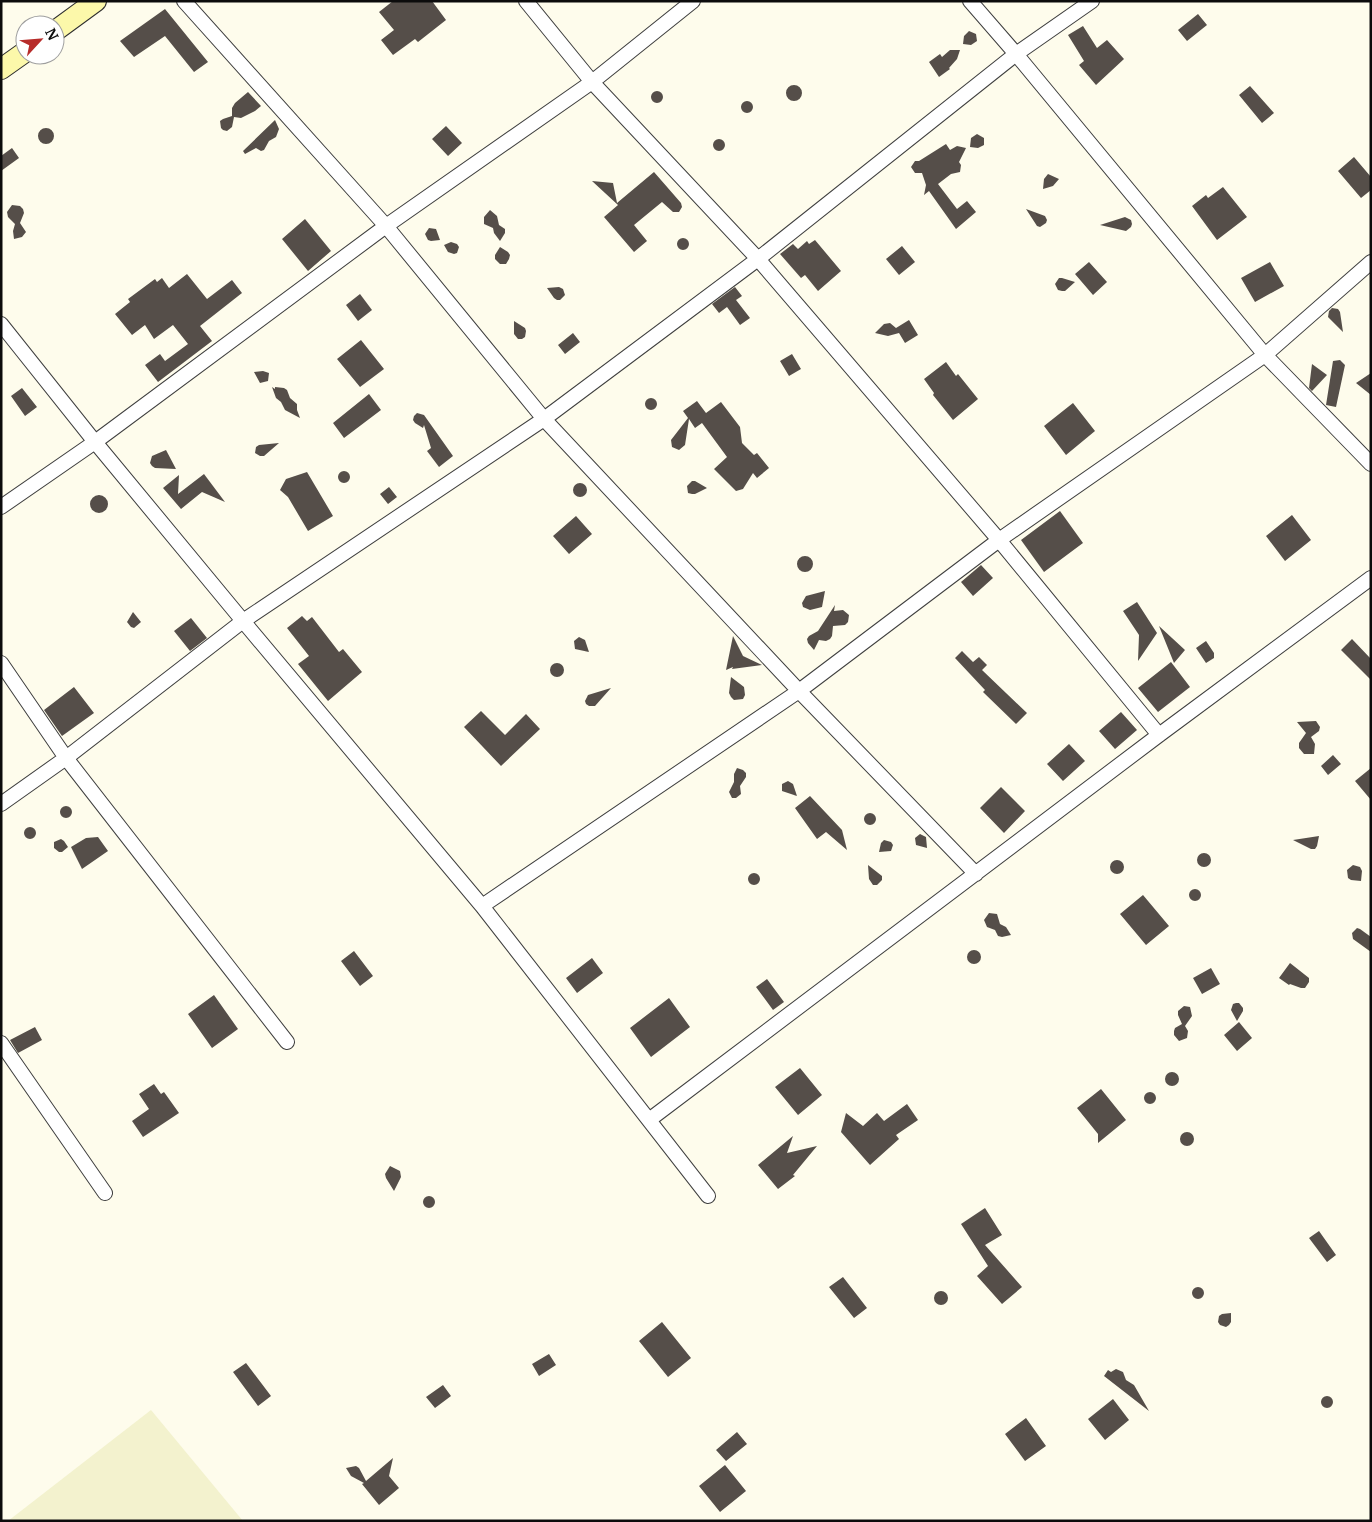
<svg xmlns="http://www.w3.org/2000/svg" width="1372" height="1522" font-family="Merriweather,serif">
<rect width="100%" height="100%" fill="#fefcec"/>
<path fill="#f3f2ce" d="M 151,1410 L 243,1521 L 8,1521 Z"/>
<path fill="#554e49" d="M 393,1 L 432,1 L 446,20 L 418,42 L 415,39 L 393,55 L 381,40 L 394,30 L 379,12 Z
M 165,9 L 208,62 L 194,72 L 165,36 L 134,57 L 120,41 Z
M 1198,14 L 1207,25 L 1187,41 L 1178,30 Z
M 1083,26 L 1097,48 L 1107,40 L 1124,59 L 1096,85 L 1079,65 L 1084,61 L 1068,35 Z
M 969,31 L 976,34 L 977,41 L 971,45 L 963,44 L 964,36 Z
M 950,50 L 960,50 L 957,59 L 949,68 L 950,69 L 939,77 L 929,62 L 940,54 L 942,57 Z
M786 93a8 8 0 1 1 16 0a8 8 0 1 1-16 0Z
M 1250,86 L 1274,113 L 1262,123 L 1239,95 Z
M651 97a6 6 0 1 1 12 0a6 6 0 1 1-12 0Z
M 248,92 L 261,106 L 255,111 L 241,118 L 234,117 L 232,127 L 227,131 L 223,130 L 221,128 L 220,121 L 223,119 L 232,116 L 232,108 L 235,103 Z
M741 107a6 6 0 1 1 12 0a6 6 0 1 1-12 0Z
M 275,120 L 279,129 L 276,137 L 269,141 L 264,150 L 261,151 L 256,148 L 245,154 L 243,151 Z
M 446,126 L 462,143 L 448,156 L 432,139 Z
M38 136a8 8 0 1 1 16 0a8 8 0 1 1-16 0Z
M 977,134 L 984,138 L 984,145 L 978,148 L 970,147 L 971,138 Z
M713 145a6 6 0 1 1 12 0a6 6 0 1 1-12 0Z
M 946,144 L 950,150 L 957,146 L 966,148 L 959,162 L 961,165 L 960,172 L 951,174 L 938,184 L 957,209 L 967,201 L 976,212 L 956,229 L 929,191 L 924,195 L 926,185 L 922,173 L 915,173 L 911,167 L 915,161 L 919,161 Z
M 12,148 L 19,158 L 1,171 L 1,156 Z
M 1354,157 L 1371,177 L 1371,190 L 1361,198 L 1338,171 Z
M 654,172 L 681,203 L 682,207 L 679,212 L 673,212 L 662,202 L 634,225 L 647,241 L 634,252 L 604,217 L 618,205 L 592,181 L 613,183 L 617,203 Z
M 1048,174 L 1059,179 L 1053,186 L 1043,189 L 1044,179 Z
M 1223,187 L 1247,217 L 1217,240 L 1192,206 L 1206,195 L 1208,198 Z
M 12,205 L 20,206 L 23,209 L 24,213 L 20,223 L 26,232 L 22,237 L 14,239 L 13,231 L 15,224 L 8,217 L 7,212 Z
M 1026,209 L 1045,216 L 1047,220 L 1046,223 L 1040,227 L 1037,226 Z
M 490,210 L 497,216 L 499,225 L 505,229 L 505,233 L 500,241 L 494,233 L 493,228 L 484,224 L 484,217 Z
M 1125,217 L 1131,220 L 1132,224 L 1131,227 L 1126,231 L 1100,225 Z
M 305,219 L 331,251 L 308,271 L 282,239 Z
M 429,228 L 436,229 L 440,240 L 431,241 L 428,240 L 425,234 Z
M677 244a6 6 0 1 1 12 0a6 6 0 1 1-12 0Z
M 815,240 L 841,271 L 818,291 L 805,275 L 801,278 L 780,254 L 793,244 L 798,249 L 807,241 L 809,244 Z
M 451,242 L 457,244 L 459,247 L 457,253 L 454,254 L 448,252 L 444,245 Z
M 902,246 L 915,262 L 899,275 L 886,259 Z
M 500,247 L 508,252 L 510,255 L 509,259 L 506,264 L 500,264 L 495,259 L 495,255 Z
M 1089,262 L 1107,282 L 1093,295 L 1075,274 Z
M 1270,262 L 1284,286 L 1255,302 L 1241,278 Z
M 187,274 L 207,299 L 232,280 L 242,293 L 200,326 L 212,341 L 158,382 L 145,365 L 160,354 L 165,361 L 188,344 L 173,325 L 154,339 L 145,325 L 132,335 L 115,314 L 130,302 L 128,299 L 155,279 L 157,282 L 162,278 L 169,288 Z
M 1059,278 L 1062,278 L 1075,282 L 1065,291 L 1062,291 L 1058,290 L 1055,284 Z
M 559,287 L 563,289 L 565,295 L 560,300 L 557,300 L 554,298 L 547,288 Z
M 735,287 L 742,296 L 736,300 L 750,318 L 740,325 L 727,307 L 719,313 L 712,304 Z
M 360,294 L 372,310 L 358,321 L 346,305 Z
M 1332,308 L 1338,309 L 1340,312 L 1343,332 L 1328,317 L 1329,311 Z
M 909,320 L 918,335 L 905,343 L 899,333 L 888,336 L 875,333 L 884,324 L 890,323 L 896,328 Z
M 514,321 L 525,328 L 526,331 L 525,337 L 522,339 L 518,339 L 514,334 Z
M 573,333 L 580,342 L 565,354 L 558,345 Z
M 361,340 L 384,369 L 360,387 L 337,359 Z
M 792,354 L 801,369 L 789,376 L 780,361 Z
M 1340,360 L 1345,365 L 1336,407 L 1326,405 L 1333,361 Z
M 946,362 L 956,376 L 958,374 L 978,399 L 953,420 L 933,395 L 934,393 L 924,379 Z
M 1312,364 L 1327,375 L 1312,391 L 1309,388 Z
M 263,371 L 269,373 L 268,381 L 260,383 L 254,372 Z
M 1371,373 L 1371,395 L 1356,383 Z
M 272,387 L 275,389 L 275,387 L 284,388 L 287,390 L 290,398 L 297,404 L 297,410 L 300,418 L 285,410 L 281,402 L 276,398 Z
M 22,388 L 37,407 L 25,416 L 11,396 Z
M 369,394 L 381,410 L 344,438 L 333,423 Z
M645 404a6 6 0 1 1 12 0a6 6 0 1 1-12 0Z
M 697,401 L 706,413 L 721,402 L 740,427 L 742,443 L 754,455 L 757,453 L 769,468 L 757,478 L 753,473 L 743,489 L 736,491 L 714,469 L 727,457 L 702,423 L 695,428 L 689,419 L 685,445 L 679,450 L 672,447 L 671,440 L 688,418 L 683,411 Z
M 1073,403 L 1095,431 L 1066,455 L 1044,426 Z
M 417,413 L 424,415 L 453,456 L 439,467 L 427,451 L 431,448 L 424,425 L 423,428 L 415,423 L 413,420 L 414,416 Z
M 279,443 L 264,456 L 260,456 L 255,453 L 256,447 L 259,445 Z
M 166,450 L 176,469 L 155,468 L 152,466 L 150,463 L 152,456 Z
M338 477a6 6 0 1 1 12 0a6 6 0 1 1-12 0Z
M 307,472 L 333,516 L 308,531 L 288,497 L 280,490 L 286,479 Z
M 204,474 L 225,502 L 202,492 L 181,509 L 163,488 L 179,475 L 178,494 Z
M 692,481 L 695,481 L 707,488 L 695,494 L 692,494 L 688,493 L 687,486 Z
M573 490a7 7 0 1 1 14 0a7 7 0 1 1-14 0Z
M 389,487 L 397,497 L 388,504 L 380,494 Z
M90 504a9 9 0 1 1 18 0a9 9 0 1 1-18 0Z
M 1060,511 L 1083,543 L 1044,572 L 1021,540 Z
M 1292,515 L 1311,540 L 1285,561 L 1266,536 Z
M 576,516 L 592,534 L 569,554 L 553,536 Z
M797 564a8 8 0 1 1 16 0a8 8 0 1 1-16 0Z
M 981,565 L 993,578 L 973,596 L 961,582 Z
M 825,591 L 822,607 L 810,610 L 803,607 L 802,603 L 806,596 Z
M 1137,602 L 1157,633 L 1138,661 L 1139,635 L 1123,611 Z
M 835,605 L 834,611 L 843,610 L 849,615 L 848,622 L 845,625 L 833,626 L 832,636 L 830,639 L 826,641 L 819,640 L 814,650 L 808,643 L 807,639 L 809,636 L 818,631 Z
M 133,612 L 141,622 L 134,628 L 131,627 L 127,622 Z
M 302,616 L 307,621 L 312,617 L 339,652 L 343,649 L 362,672 L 328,701 L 298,664 L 309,656 L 287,628 Z
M 191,618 L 207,638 L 190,651 L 174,631 Z
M 1159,626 L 1185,650 L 1174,663 Z
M 733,636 L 743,656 L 762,665 L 732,669 L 733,667 L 726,670 Z
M 579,637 L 585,640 L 589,652 L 575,649 L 574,641 Z
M 1352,639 L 1371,659 L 1371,680 L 1341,650 Z
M 1206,641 L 1214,653 L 1214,658 L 1206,663 L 1196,648 Z
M 962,651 L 973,662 L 979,657 L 987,665 L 982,670 L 1027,713 L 1016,724 L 983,692 L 985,690 L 955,658 Z
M 1171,662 L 1190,687 L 1158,712 L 1138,688 Z
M550 670a7 7 0 1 1 14 0a7 7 0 1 1-14 0Z
M 731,677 L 744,687 L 745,695 L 743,699 L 734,700 L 731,697 L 729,693 Z
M 74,687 L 94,713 L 62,736 L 44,710 Z
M 611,688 L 595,706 L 589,706 L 586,704 L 585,701 L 588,695 Z
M 481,711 L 505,735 L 526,714 L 540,729 L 501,766 L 464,727 Z
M 1121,712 L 1137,730 L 1115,749 L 1099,731 Z
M 1316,721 L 1320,727 L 1319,731 L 1311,737 L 1315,744 L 1314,754 L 1304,754 L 1299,748 L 1299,743 L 1306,733 L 1297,722 Z
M 1069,744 L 1085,761 L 1063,781 L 1047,764 Z
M 1333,755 L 1341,764 L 1328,775 L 1321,766 Z
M 737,768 L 743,770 L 746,773 L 746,777 L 740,786 L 741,794 L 736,798 L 732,798 L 729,792 L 734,782 L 734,774 Z
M 1371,768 L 1371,800 L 1355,781 Z
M 788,781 L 793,784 L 797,796 L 782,791 L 782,784 Z
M 1001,787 L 1025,811 L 1004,833 L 980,808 Z
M 810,796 L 842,830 L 847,850 L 826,832 L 817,839 L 795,808 Z
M60 812a6 6 0 1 1 12 0a6 6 0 1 1-12 0Z
M864 819a6 6 0 1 1 12 0a6 6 0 1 1-12 0Z
M24 833a6 6 0 1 1 12 0a6 6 0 1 1-12 0Z
M 920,834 L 926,837 L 927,848 L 916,845 L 915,838 Z
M 1319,836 L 1317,846 L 1315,849 L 1311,849 L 1293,840 Z
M 98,837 L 108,851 L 82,869 L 71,847 L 86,838 Z
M 61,839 L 64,841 L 68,847 L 62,852 L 59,852 L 54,848 L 54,842 Z
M 884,840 L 891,842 L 893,845 L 891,851 L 879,852 L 881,843 Z
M1197 860a7 7 0 1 1 14 0a7 7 0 1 1-14 0Z
M1110 867a7 7 0 1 1 14 0a7 7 0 1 1-14 0Z
M 868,865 L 882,876 L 882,880 L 877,885 L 873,885 L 869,879 Z
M 1353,865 L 1360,867 L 1362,871 L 1361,881 L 1351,880 L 1348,878 L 1347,870 Z
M748 879a6 6 0 1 1 12 0a6 6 0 1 1-12 0Z
M1189 895a6 6 0 1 1 12 0a6 6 0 1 1-12 0Z
M 1143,895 L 1169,926 L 1146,945 L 1120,914 Z
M 989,913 L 997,914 L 1000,924 L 1006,927 L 1011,935 L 1002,937 L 998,936 L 995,930 L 987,927 L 984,920 Z
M 1357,928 L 1360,929 L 1371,937 L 1371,952 L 1353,939 L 1352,933 Z
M967 957a7 7 0 1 1 14 0a7 7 0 1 1-14 0Z
M 354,951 L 373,976 L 360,986 L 341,961 Z
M 592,958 L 603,973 L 577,993 L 566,978 Z
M 1290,963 L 1309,978 L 1309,982 L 1305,988 L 1301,988 L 1290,984 L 1289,985 L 1279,978 Z
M 1211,968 L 1220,984 L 1202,994 L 1193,978 Z
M 767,979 L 784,1002 L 773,1010 L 756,987 Z
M 214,995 L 238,1029 L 212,1048 L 188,1014 Z
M 669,998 L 690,1027 L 651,1057 L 630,1028 Z
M 1236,1003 L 1239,1003 L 1243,1008 L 1243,1011 L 1237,1021 L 1231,1010 L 1233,1004 Z
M 1184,1006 L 1190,1007 L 1192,1016 L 1185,1026 L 1188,1031 L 1187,1038 L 1179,1041 L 1174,1035 L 1174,1031 L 1175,1028 L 1182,1024 L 1178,1015 L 1178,1011 Z
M 1239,1022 L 1252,1038 L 1237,1051 L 1224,1035 Z
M 35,1027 L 42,1040 L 18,1053 L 10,1040 Z
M 800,1068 L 822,1095 L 798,1115 L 775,1087 Z
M1165 1079a7 7 0 1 1 14 0a7 7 0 1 1-14 0Z
M 154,1084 L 161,1094 L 164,1092 L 179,1113 L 143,1137 L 132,1121 L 149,1109 L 139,1094 Z
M 1101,1089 L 1126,1120 L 1098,1143 L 1098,1134 L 1077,1108 Z
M1144 1098a6 6 0 1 1 12 0a6 6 0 1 1-12 0Z
M 907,1104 L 918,1120 L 896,1135 L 899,1139 L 870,1165 L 841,1132 L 846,1113 L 863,1126 L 877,1113 L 884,1121 Z
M1180 1139a7 7 0 1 1 14 0a7 7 0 1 1-14 0Z
M 793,1136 L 787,1153 L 817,1146 L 793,1175 L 795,1176 L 778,1189 L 758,1165 Z
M 390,1166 L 400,1171 L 401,1177 L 394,1191 L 386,1178 L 385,1174 Z
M423 1202a6 6 0 1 1 12 0a6 6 0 1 1-12 0Z
M 985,1208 L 1002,1235 L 985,1245 L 1022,1287 L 1002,1304 L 977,1276 L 988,1266 L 961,1224 Z
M 1319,1231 L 1336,1255 L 1327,1262 L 1309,1238 Z
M 843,1277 L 867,1308 L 854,1318 L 829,1287 Z
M1192 1293a6 6 0 1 1 12 0a6 6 0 1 1-12 0Z
M934 1298a7 7 0 1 1 14 0a7 7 0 1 1-14 0Z
M 1231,1313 L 1231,1322 L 1229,1325 L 1226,1327 L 1220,1325 L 1218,1322 L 1219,1316 L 1222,1314 Z
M 662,1322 L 691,1358 L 668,1377 L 639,1341 Z
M 549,1354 L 556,1365 L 539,1376 L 532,1364 Z
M 246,1363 L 271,1396 L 258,1406 L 233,1372 Z
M 1116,1369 L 1123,1372 L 1126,1380 L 1134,1385 L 1149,1411 L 1104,1376 L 1108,1370 L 1111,1372 Z
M 443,1385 L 451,1396 L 435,1408 L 426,1397 Z
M1321 1402a6 6 0 1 1 12 0a6 6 0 1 1-12 0Z
M 1113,1399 L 1129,1420 L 1105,1440 L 1088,1419 Z
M 1026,1418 L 1046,1446 L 1025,1461 L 1005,1434 Z
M 737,1432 L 747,1444 L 726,1461 L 716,1450 Z
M 393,1458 L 389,1476 L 399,1488 L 379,1505 L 362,1484 L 364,1483 L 351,1476 L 346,1468 L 356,1466 L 359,1468 L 366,1481 Z
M 725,1465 L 746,1491 L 720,1512 L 699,1486 Z"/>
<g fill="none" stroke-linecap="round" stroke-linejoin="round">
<g stroke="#3f3f3f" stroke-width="16">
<path id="street" d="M 184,1 L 386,226 L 544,419 L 799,691 L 976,874
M 526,1 L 592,82 L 758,259 L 999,540 L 1159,735
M 970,1 L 1016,54 L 1265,355 L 1371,464
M 1,324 L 95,442 L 243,621 L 482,906 L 708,1196
M 1,507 L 95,442 L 386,226 L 592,82 L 693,1
M 1,663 L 66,758 L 287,1042
M 1,804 L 66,758 L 243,621 L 544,419 L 758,259 L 1016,54 L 1092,1
M 482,906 L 799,691 L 999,540 L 1265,355 L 1371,262
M 1,1043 L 105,1193
M 649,1120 L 1159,735 L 1371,578"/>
</g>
<g stroke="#2e2e2e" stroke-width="22">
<path id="secondary" d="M 55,31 L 96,1
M 1,69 L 25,52"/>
</g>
<use href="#street" stroke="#fff" stroke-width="14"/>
<use href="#secondary" stroke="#fcf8aa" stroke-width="20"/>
</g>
<rect width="1372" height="1522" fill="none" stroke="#0c0c0c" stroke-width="5"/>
<g transform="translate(40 40) rotate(64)"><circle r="24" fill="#ffffff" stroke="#9e9e9e"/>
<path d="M0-4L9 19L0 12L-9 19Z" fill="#b72c2a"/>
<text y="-8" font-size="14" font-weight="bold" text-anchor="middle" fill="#0c0c0c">N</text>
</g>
</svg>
